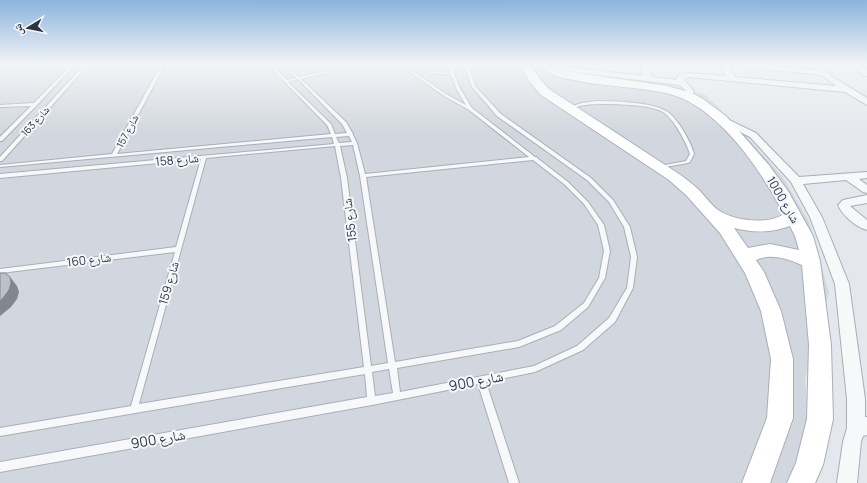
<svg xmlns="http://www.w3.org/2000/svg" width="867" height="483" font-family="Manrope,'Noto Naskh Arabic',sans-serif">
<rect width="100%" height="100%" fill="#e4e7ec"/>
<path fill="#d2d6de" d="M 0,65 L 535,65 L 537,70 L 674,85 L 706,95 L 742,132 L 782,176 L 809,221 L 829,293 L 805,379 L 811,458 L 803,483 L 0,483 Z"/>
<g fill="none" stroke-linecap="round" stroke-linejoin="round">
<g stroke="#a9aeb7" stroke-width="2">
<path id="lane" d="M 71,65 L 75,65 L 37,105 L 2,141 L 0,141 L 0,137 L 31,106 L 0,107 L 0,105 L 34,103 Z
M 84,65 L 88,65 L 2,161 L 0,161 L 0,157 Z
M 161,65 L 165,65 L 117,154 L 331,134 L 327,125 L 268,65 L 272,65 L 287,80 L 296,78 L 283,65 L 287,65 L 299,77 L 352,65 L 357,65 L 356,66 L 301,79 L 346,122 L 353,134 L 353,135 L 357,143 L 365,174 L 529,157 L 469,110 L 444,96 L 400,65 L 404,65 L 446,94 L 466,105 L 457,90 L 451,75 L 430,73 L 406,65 L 411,65 L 430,71 L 450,73 L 450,65 L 454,65 L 454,74 L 461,90 L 472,108 L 535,157 L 537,157 L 537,158 L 568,182 L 588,202 L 604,225 L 610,251 L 605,278 L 588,307 L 561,330 L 519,347 L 397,368 L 400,392 L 534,366 L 577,346 L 609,318 L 627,288 L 631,257 L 624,227 L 609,202 L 587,180 L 497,116 L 472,87 L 464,65 L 468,65 L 476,87 L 501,114 L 591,178 L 613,200 L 630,227 L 637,257 L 633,288 L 615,322 L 583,350 L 535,372 L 486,382 L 519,483 L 509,483 L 478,384 L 372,405 L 0,472 L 0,462 L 367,397 L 365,374 L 0,436 L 0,428 L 131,406 L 175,252 L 0,273 L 0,269 L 176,247 L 201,159 L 0,178 L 0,174 L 334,144 L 332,137 L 0,167 L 0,165 L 112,154 ZM 298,79 L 342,124 L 347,133 L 335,134 L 331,124 L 288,82 ZM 349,136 L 352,142 L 339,143 L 336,137 ZM 353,145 L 360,176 L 388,363 L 371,366 L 347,178 L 340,146 ZM 335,146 L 341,178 L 364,367 L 139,404 L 206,158 ZM 533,160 L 564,184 L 584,204 L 598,225 L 604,251 L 599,278 L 584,303 L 555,326 L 518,341 L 395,362 L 366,177 ZM 389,369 L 393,393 L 375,396 L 372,372 Z
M 596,101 C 613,101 652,102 666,111 C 677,117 691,142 694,154 L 690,162 L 688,163 L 660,168 L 658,167 L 660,166 L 686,161 L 690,154 C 686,142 674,119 663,112 C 650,104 602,103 586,105 C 580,105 574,108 568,109 L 566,108 L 582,103 Z"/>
</g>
<g stroke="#a9aeb7" stroke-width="2">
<path id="street" d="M 552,65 L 562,65 L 567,67 L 643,76 L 641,65 L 649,65 L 652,77 L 676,80 L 679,74 L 688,73 L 726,76 L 720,65 L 728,65 L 735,77 L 836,86 L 822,75 L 745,67 L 741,65 L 765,65 L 816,70 L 813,66 L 814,65 L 820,65 L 833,77 L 867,98 L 867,105 L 845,92 L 688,77 L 684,80 L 694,91 L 691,98 L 688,99 L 684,96 L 686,91 L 680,85 L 566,71 Z
M 853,65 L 861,65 L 867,70 L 867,76 L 864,76 Z
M 721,116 L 756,133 L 799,177 L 867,172 L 867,178 L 859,179 L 867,185 L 867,193 L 863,192 L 846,180 L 803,184 L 822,217 L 849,284 L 865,399 L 865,417 L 867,417 L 867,435 L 863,436 L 861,442 L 857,483 L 837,483 L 843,442 L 847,428 L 847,399 L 835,284 L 810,217 L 791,182 L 750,137 L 718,121 L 716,119 L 718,117 Z
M 867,195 L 867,203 L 850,206 L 867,220 L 867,230 C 856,227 842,215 838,205 L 843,200 Z"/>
</g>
<g stroke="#a9aeb7" stroke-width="2">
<path id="secondary" d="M 521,65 L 531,65 L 540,79 L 549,89 L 679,174 C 686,179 693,184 699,190 C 705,196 711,205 718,210 C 734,221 768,225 784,214 C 761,170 717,104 666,93 C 637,87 607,86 578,81 C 572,79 564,79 557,76 C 551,74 544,70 538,67 L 537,65 L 550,65 L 564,71 L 667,86 L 692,93 L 703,99 L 726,116 L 768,164 L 788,191 L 813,236 L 820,261 L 831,345 L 833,419 L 823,465 L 815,483 L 787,483 L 796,463 L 807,419 L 809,345 L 802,265 C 788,259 771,253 756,260 L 764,272 L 781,311 L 793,359 L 793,418 L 770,483 L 742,483 L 767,418 L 771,359 L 761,311 L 745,273 L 720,233 L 686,195 L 669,180 L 541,95 L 529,81 ZM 790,226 L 795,236 L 799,250 L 770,244 L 748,248 L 734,228 C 754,233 771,233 790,226 Z"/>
</g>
<use href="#lane" fill="#f7f8fa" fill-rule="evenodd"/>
<use href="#street" fill="#f7f8fa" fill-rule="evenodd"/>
<use href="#secondary" fill="#fff" fill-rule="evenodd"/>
</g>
<path fill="#83868d" d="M 10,277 L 17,286 L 19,292 L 17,299 L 11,307 L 0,316 L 0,301 Z"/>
<path fill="#bbc0ca" stroke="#83868d" d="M 0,273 L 5,273 L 10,277 L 11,283 L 9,290 L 3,298 L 0,301 Z"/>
<linearGradient id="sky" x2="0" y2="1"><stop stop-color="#8bb4dd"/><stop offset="0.49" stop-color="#f3f4f6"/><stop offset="1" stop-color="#f3f4f6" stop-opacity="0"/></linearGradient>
<rect width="867" height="132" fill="url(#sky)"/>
<g text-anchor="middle" stroke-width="4" stroke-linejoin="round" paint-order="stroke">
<g font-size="10" fill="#2b3445" stroke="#f4f6f9">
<text transform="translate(35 121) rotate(-48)" y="4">شارع 163</text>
<text transform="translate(127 131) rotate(-62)" y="4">شارع 157</text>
</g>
<g font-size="12" fill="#2b3445" stroke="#f4f6f9">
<text transform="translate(177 160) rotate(-5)" y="4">شارع 158</text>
<text transform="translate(783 200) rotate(59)" y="4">شارع 1000</text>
<text transform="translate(350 220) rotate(-97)" y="4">شارع 155</text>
<text transform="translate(89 260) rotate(-7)" y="4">شارع 160</text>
<text transform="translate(169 283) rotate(-74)" y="4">شارع 159</text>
</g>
<g font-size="14" fill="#2b3445" stroke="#f4f6f9">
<text transform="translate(476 381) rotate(-11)" y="5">شارع 900</text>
<text transform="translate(158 439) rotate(-10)" y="5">شارع 900</text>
</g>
</g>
<g transform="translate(28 28) rotate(260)" stroke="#f4f6f9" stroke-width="3" paint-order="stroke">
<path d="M0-3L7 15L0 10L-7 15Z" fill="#2b3445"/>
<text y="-6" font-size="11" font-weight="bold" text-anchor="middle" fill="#2b3445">ش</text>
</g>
</svg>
